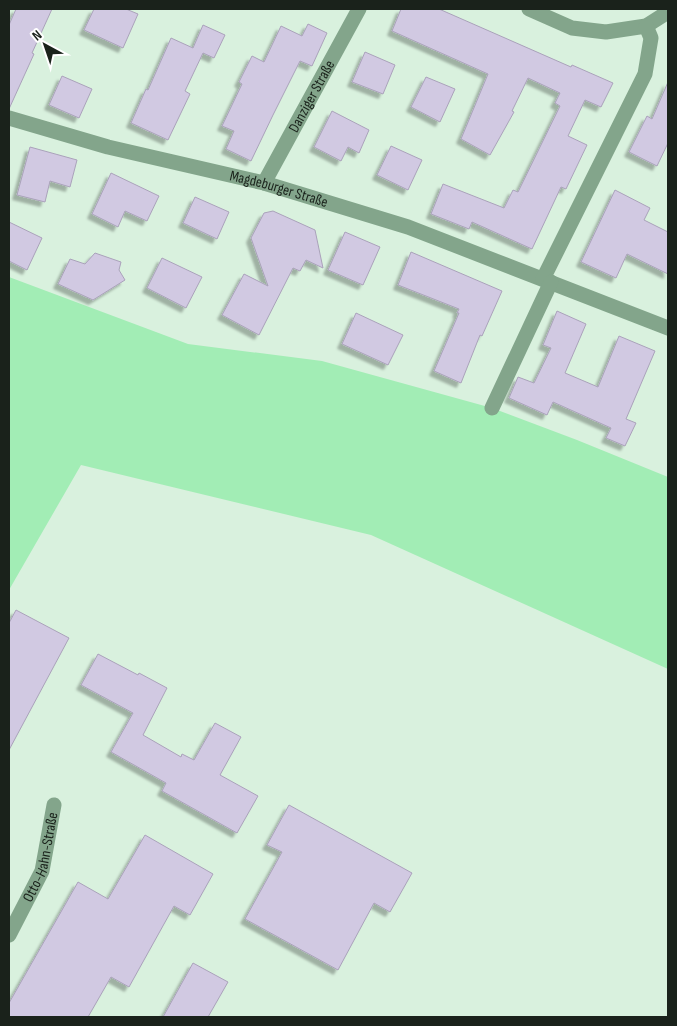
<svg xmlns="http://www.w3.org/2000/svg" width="677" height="1026" font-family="'Sofia Sans Condensed',sans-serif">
<defs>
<filter id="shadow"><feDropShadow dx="-4.5" dy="4.5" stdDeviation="1" flood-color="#0004"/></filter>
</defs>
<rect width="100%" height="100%" fill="#d9f1de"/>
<path fill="#a2edb5" d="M 9,277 L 188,344 L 322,361 L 492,408 L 577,440 L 668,477 L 668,669 L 371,535 L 81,465 L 9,590 Z"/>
<path fill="#d1c9e2" stroke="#aaa2ba" filter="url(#shadow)" d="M 16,9 L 52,9 L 32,53 L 34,54 L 9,109 L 9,25 Z
M 94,9 L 126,9 L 138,14 L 123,48 L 84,30 Z
M 401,9 L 439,9 L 571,67 L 572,65 L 613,83 L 601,107 L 585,100 L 568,136 L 587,145 L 566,189 L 561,187 L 532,249 L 472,222 L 469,229 L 431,214 L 443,184 L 504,208 L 513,190 L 518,192 L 560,106 L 555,103 L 560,93 L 528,78 L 512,111 L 514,112 L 490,155 L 461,139 L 488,74 L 392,31 Z
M 308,24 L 327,33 L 312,66 L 300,61 L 273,115 L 251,161 L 226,149 L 234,131 L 222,126 L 242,84 L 239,82 L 252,56 L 264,62 L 281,26 L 302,36 Z
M 203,25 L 225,35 L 214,58 L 203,53 L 185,91 L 190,94 L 168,140 L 131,123 L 146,89 L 148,90 L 171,38 L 193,48 Z
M 365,52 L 395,65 L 383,94 L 352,82 Z
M 62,76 L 92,89 L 79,118 L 49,105 Z
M 426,77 L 455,89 L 440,122 L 411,107 Z
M 668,82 L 668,143 L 657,166 L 629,152 L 647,116 L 652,119 Z
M 332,111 L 369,130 L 359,153 L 348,147 L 341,161 L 314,147 Z
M 391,146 L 422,160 L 408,190 L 377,175 Z
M 30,147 L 77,160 L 70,187 L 50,181 L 45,202 L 17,195 Z
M 111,173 L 159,196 L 147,221 L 125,211 L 118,227 L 92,214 Z
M 615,190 L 650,208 L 644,220 L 668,232 L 668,274 L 627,254 L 616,278 L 581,262 Z
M 195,197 L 229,212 L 217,239 L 183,223 Z
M 273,211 L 315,230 L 323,268 L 306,260 L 300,271 L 293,268 L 259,335 L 222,315 L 244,274 L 268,286 L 251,238 L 264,213 Z
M 9,222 L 42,238 L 27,270 L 9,261 Z
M 345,232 L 380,247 L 363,285 L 328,270 Z
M 411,252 L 502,291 L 482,336 L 480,335 L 461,383 L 434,371 L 459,313 L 457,313 L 459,309 L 398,285 Z
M 95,253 L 121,262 L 119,270 L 125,280 L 93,300 L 58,284 L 70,259 L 85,264 Z
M 162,258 L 202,277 L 186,308 L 147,288 Z
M 557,311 L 586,324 L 565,373 L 598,387 L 619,336 L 655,351 L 626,419 L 636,423 L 625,446 L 606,438 L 611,428 L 553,402 L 547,415 L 509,398 L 518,377 L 534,383 L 551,348 L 543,345 Z
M 356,313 L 403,335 L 388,365 L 342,344 Z
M 16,610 L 69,638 L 9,750 L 9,623 Z
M 98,654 L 138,675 L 139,673 L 167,688 L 143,735 L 181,757 L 182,754 L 194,760 L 215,723 L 241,737 L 220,775 L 258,796 L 237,833 L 162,791 L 166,783 L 111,752 L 133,713 L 81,685 Z
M 289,805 L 412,873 L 390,912 L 374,903 L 338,970 L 245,919 L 282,852 L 267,845 Z
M 145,835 L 213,874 L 190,915 L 174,906 L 129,987 L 111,977 L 88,1017 L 9,1017 L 9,1003 L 78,882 L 108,899 Z
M 193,963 L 228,982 L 208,1017 L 163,1017 Z"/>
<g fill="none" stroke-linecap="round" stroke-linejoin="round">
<g stroke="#83a58b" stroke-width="15">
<path d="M 529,9 L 572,28 L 606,32 L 646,26 L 668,12"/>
<path id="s1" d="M 9,118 L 108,147 L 264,183 L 408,227 L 668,328"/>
<path id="s2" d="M 264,183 L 359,9"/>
<path d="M 543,279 L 645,74 L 651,38 L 646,26"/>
<path d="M 492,408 L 551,282"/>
<path id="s3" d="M 9,935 L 42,871 L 54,805"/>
</g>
</g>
<g text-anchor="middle" stroke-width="4" stroke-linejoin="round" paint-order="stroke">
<g font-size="15" fill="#1a221b" stroke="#fff">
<text dy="5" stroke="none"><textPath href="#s2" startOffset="99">Danziger Straße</textPath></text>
<text dy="5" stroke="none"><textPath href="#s1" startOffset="279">Magdeburger Straße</textPath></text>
<text dy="5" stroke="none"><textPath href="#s3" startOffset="85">Otto-Hahn-Straße</textPath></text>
</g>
</g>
<rect width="677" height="1026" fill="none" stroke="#1a221b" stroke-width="20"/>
<g transform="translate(45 45) rotate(320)" stroke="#ffffff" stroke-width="4" paint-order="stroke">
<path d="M0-4L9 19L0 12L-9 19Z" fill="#1a221b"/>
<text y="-8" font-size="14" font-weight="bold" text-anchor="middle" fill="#1a221b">N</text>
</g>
</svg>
